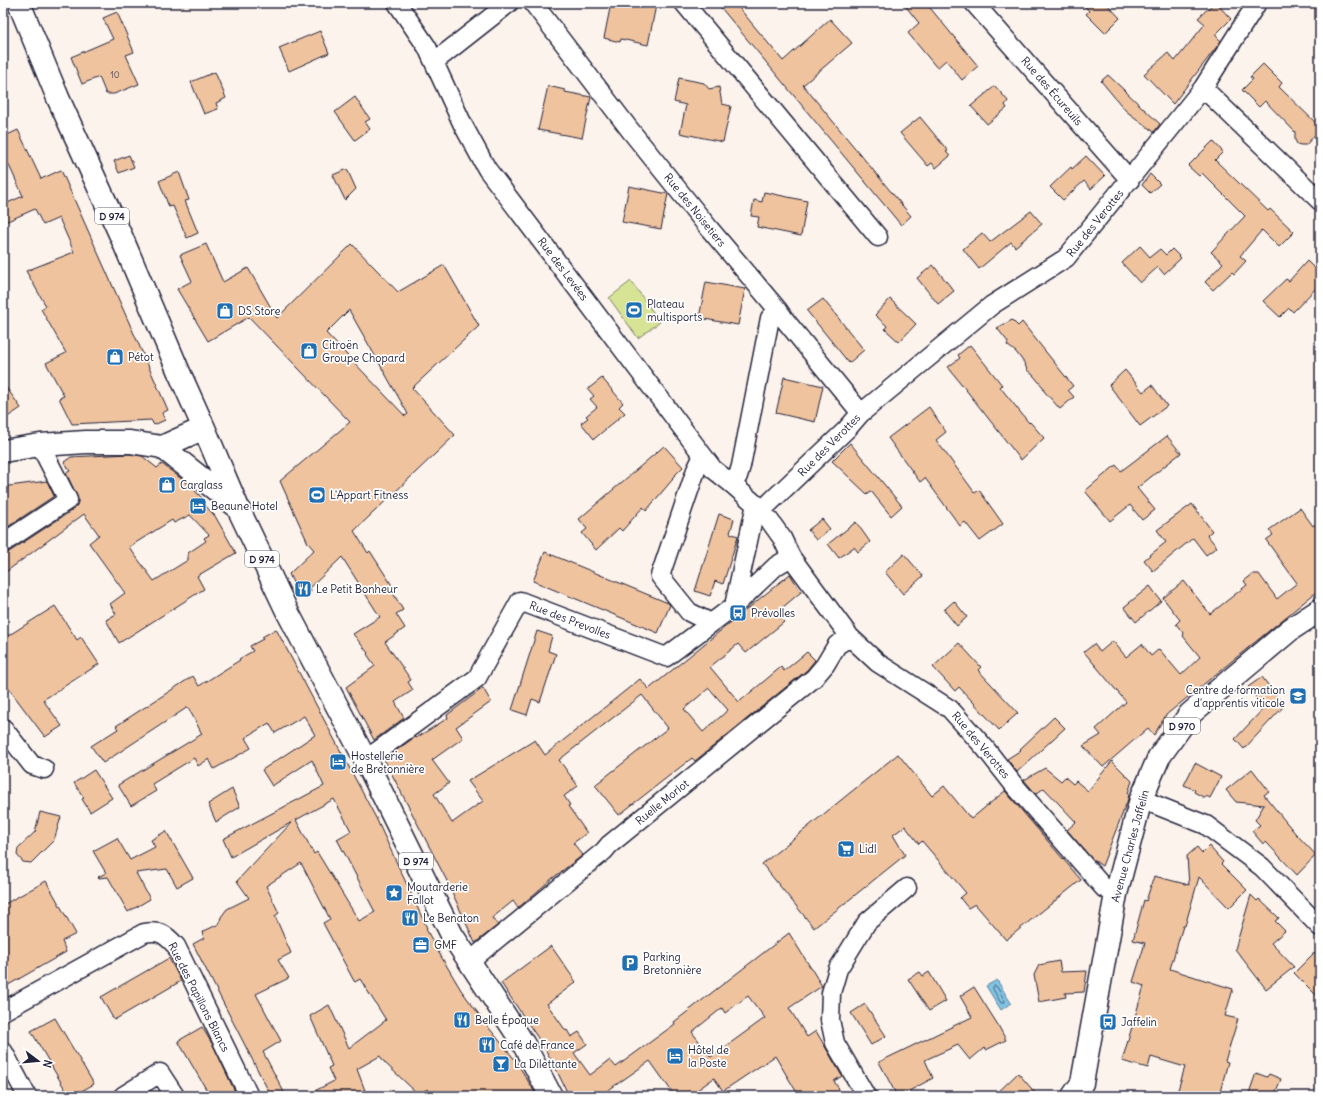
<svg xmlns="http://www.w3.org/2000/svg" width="1323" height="1099" font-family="Delius,sans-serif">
<rect width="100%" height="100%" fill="#fcf3ec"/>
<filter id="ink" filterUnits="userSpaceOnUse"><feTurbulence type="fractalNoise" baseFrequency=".025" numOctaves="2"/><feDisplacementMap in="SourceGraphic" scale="8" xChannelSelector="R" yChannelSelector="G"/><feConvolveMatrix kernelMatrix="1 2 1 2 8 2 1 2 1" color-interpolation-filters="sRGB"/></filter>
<g filter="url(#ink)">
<path fill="#d7e395" stroke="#7c8268" d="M 631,281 L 660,322 L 638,338 L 609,298 Z"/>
<path fill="#81c3e2" stroke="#5b839f" d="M 997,980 L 1011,1003 L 1001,1010 L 986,986 Z"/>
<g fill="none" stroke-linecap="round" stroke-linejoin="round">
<path stroke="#48627e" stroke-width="1" d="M 995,986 L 997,987 L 1005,1001 L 1004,1003 L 1001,1003 L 993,989 L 993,987 Z"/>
</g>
<path fill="#f0c39f" stroke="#22223b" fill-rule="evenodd" d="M 611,3 L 645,3 L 656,5 L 648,45 L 621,39 L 620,42 L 604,38 Z
M 717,3 L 735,3 L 783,61 L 830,19 L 852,43 L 803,85 L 911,216 L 901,225 Z
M 903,3 L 926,3 L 978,66 L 962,80 L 946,60 L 937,68 L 908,33 L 919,23 Z
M 1082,3 L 1106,3 L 1120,18 L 1105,33 L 1086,14 L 1089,11 Z
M 1214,3 L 1216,3 L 1231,19 L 1215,35 L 1221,41 L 1215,49 L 1173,104 L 1144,74 L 1168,53 L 1175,61 L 1205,24 L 1198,18 Z
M 117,12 L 134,52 L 126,55 L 139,84 L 114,94 L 106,94 L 99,77 L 82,84 L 71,57 L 113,39 L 103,18 Z
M 320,31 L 329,53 L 289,71 L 279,48 Z
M 1263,64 L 1282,83 L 1279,87 L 1320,127 L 1320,129 L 1306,145 L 1301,145 L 1297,144 L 1295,140 L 1295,132 L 1265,101 L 1259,107 L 1242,90 L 1253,79 L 1250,77 Z
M 215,72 L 226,98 L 216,103 L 218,109 L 204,114 L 191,82 Z
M 1108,75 L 1160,124 L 1154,132 L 1126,111 L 1101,81 Z
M 679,78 L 704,83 L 709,89 L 719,87 L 722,104 L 731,106 L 723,142 L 680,133 L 686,105 L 674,102 Z
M 548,86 L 565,90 L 565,92 L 591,97 L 582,138 L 538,130 Z
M 995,86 L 1008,101 L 1005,105 L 1007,108 L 987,124 L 971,106 Z
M 355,97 L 370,119 L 365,122 L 370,129 L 355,140 L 335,112 Z
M 920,117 L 948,151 L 946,152 L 950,156 L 936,168 L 932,163 L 928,166 L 900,133 Z
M 18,130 L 41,179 L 61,170 L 168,410 L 162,413 L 165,420 L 154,425 L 151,420 L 72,424 L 59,398 L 64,396 L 46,363 L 66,353 L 41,309 L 46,306 L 26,271 L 74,252 L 59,218 L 43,225 L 35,209 L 3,223 L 3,205 L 23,196 L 8,163 L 7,163 L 3,155 L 3,137 Z
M 1213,141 L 1223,152 L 1215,160 L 1268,211 L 1270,209 L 1294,232 L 1279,247 L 1262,230 L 1240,256 L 1246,261 L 1234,274 L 1232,272 L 1213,290 L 1205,282 L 1223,263 L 1211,252 L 1245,216 L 1202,173 L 1199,176 L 1188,166 Z
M 129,155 L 134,167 L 119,173 L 114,161 Z
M 1086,156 L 1105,176 L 1091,189 L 1084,181 L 1063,200 L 1050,187 L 1071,167 L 1072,169 Z
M 347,169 L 356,189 L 345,200 L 333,175 Z
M 179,172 L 189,200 L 185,201 L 198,233 L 187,238 L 173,206 L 169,207 L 159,181 Z
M 1150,174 L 1160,184 L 1150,193 L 1142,185 Z
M 629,186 L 668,194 L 661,229 L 622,222 Z
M 764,192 L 807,201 L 801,236 L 757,227 L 759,217 L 751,216 L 754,200 L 762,202 Z
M 1031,211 L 1042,224 L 1015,247 L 1011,242 L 979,269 L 963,249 L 982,233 L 990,242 Z
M 206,244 L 223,282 L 248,268 L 277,318 L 352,244 L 398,292 L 444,265 L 479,326 L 412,388 L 455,435 L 354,531 L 368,553 L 370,551 L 393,587 L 390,588 L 403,610 L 396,614 L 405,628 L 385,642 L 411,680 L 408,682 L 413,690 L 395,702 L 404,718 L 374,740 L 346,687 L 375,666 L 367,654 L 368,653 L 353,634 L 380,617 L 342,557 L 310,588 L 311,591 L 300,597 L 289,574 L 314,550 L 308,543 L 280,481 L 350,422 L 249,317 L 208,341 L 177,289 L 192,281 L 180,255 ZM 349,310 L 408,414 L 405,416 L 326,333 Z
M 1140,246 L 1150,257 L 1160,249 L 1166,255 L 1172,249 L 1181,258 L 1164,274 L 1158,267 L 1140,283 L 1122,263 Z
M 1320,259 L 1320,284 L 1293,312 L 1289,308 L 1280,317 L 1263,301 L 1286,279 L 1289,281 L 1307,261 L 1313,267 Z
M 933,265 L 954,291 L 938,304 L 917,278 Z
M 706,282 L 745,289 L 738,325 L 699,318 Z
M 823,299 L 864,350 L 849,363 L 807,311 Z
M 890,299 L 916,324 L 899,342 L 885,329 L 887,326 L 875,315 Z
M 1012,320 L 1018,326 L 1022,322 L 1073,386 L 1068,390 L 1074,397 L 1060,409 L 1044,391 L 1043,387 L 1033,375 L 1027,370 L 1025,364 L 1016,352 L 1007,345 L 1008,342 L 997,328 Z
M 970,345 L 1002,385 L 1000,387 L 1029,423 L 1030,422 L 1044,438 L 1021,460 L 948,367 L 960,358 L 958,355 Z
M 1125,370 L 1143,392 L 1152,385 L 1167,406 L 1140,426 L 1109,385 Z
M 784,377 L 823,386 L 815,422 L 776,413 Z
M 602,378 L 623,403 L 619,407 L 625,413 L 594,439 L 581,423 L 588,418 L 586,416 L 597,407 L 590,399 L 594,396 L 588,389 Z
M 3,383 L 21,408 L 3,420 Z
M 929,407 L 946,432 L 936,440 L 975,493 L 979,490 L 1003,524 L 980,541 L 965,522 L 960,526 L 925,478 L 920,482 L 888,438 Z
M 1167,436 L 1181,453 L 1137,488 L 1155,510 L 1142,520 L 1130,505 L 1110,521 L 1085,491 L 1116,465 L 1121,471 Z
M 850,443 L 902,506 L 891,516 L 871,491 L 867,494 L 832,461 Z
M 664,446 L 683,467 L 672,478 L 673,479 L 646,511 L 643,507 L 622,531 L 619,528 L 596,550 L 582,533 L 587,529 L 579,519 Z
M 129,454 L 142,456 L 157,468 L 162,464 L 192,487 L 191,487 L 203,499 L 201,501 L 215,516 L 236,553 L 197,576 L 204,589 L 119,643 L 106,620 L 116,614 L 110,604 L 125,593 L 89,543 L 99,535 L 84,514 L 3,574 L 3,553 L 9,552 L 74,509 L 77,505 L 78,501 L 77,496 L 66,473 L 70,471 L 64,462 L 71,457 ZM 190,515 L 209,535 L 204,538 L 206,541 L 188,553 L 188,560 L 154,581 L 129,547 L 172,520 L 174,523 Z
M 47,481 L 54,496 L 3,530 L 3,490 L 9,486 Z
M 1192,504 L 1212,531 L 1207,535 L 1217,547 L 1206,555 L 1193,538 L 1153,571 L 1144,560 L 1166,542 L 1157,530 Z
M 1300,508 L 1313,526 L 1320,520 L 1320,589 L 1166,715 L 1154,735 L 1148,728 L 1103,767 L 1083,746 L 1101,735 L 1096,729 L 1126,702 L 1084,652 L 1094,644 L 1100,652 L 1113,641 L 1126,657 L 1142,644 L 1151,656 L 1159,649 L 1181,675 L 1200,657 L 1183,636 L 1184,634 L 1176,624 L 1180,620 L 1163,598 L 1184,581 L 1210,614 L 1247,585 L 1244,581 L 1253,574 L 1259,574 L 1277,599 L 1297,583 L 1266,540 L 1273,535 L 1269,530 Z
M 719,514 L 734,519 L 730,533 L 738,536 L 723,584 L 715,581 L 710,596 L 695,591 Z
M 822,519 L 830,529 L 816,540 L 808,530 Z
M 856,522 L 870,542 L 858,552 L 854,547 L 839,558 L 828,544 Z
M 545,552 L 668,603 L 670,605 L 658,633 L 533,581 Z
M 904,554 L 923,576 L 903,594 L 885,572 Z
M 790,574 L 801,592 L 776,613 L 784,622 L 746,653 L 738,644 L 710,667 L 739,702 L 781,667 L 784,671 L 807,652 L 815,660 L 807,670 L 695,761 L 692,758 L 619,815 L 595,785 L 668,728 L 642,695 L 559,760 L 578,786 L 564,796 L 570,805 L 568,806 L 587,833 L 573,843 L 583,855 L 554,877 L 518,908 L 513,901 L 492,918 L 498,925 L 475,943 L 447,881 L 384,759 L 415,737 L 416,738 L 448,718 L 447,715 L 483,688 L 491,702 L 456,727 L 463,738 L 432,760 L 449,783 L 434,794 L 452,823 L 483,801 L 468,781 L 535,740 L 545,755 L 640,679 L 649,689 ZM 709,688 L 728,710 L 703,732 L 684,709 Z
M 1150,586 L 1161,601 L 1136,622 L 1124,607 Z
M 954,601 L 967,617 L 957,626 L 944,610 Z
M 55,606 L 77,640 L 81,637 L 99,664 L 43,700 L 62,726 L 45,737 L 3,681 L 3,639 Z
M 276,629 L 376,818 L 427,928 L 426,929 L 439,953 L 461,990 L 489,1028 L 516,1061 L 537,1096 L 432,1096 L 427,1089 L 419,1095 L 385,1063 L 380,1056 L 357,1069 L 367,1096 L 305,1096 L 334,1081 L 328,1068 L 332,1066 L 310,1016 L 329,1005 L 349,1048 L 386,1020 L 360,979 L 355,982 L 354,981 L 323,923 L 330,919 L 301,863 L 266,886 L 279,913 L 275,916 L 291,953 L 278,960 L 289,978 L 256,994 L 281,1041 L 263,1052 L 286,1096 L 271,1096 L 193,944 L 204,938 L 202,932 L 219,924 L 221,917 L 227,909 L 249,898 L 237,881 L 292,822 L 231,857 L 223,839 L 324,786 L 312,760 L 272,786 L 262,770 L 315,735 L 304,716 L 275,733 L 269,723 L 245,738 L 251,748 L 214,769 L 209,759 L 198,766 L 194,758 L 152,784 L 156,791 L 131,806 L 118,785 L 202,734 L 188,707 L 103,763 L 91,746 L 118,729 L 116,726 L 193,676 L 199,686 L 240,660 L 239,659 L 253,651 L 250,646 L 263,639 L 262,637 ZM 334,799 L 351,831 L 337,839 L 375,912 L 359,921 L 317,852 L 314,854 L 296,820 Z
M 537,631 L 552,636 L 548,651 L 556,654 L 540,702 L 532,699 L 527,715 L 512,710 Z
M 959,643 L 981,667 L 978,670 L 1018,713 L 999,730 L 959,687 L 955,691 L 933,667 Z
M 1262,677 L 1284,706 L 1244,749 L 1235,739 L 1264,708 L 1248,687 Z
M 1054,717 L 1065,728 L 1017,772 L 1007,759 L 1021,750 L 1020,749 Z
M 898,754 L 932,796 L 944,786 L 971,819 L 1005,791 L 1081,880 L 1006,940 L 975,904 L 968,908 L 960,898 L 966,893 L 922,841 L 919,844 L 905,826 L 893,835 L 905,855 L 814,928 L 762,864 Z
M 1112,761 L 1132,781 L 1128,793 L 1129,795 L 1127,802 L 1102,866 L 1092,859 L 1067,830 L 1076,822 L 1044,788 L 1036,794 L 1024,780 L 1045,768 L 1061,781 L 1065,777 L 1073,784 L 1076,781 L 1088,791 Z
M 1195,763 L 1221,777 L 1210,798 L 1206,796 L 1205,798 L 1194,792 L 1195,790 L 1184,785 Z
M 1252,769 L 1269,791 L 1264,795 L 1295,833 L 1316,855 L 1297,875 L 1266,842 L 1263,844 L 1252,831 L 1260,825 L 1255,820 L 1264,805 L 1236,802 L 1226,790 Z
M 94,770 L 112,798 L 90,812 L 82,799 L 84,798 L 74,783 Z
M 232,789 L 240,807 L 216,822 L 208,804 Z
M 40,812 L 61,817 L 54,840 L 31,863 L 23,862 L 17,855 L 18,848 L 35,832 Z
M 166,831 L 193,878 L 177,887 L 167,869 L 136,873 L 150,899 L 128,912 L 108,877 L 99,878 L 98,877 L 106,873 L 93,851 L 117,838 L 130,860 L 155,847 L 151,840 Z
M 1209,846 L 1223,862 L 1221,864 L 1247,890 L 1229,908 L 1199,877 L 1185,926 L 1183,926 L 1170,969 L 1233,989 L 1225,1016 L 1238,1019 L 1225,1061 L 1228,1062 L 1219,1096 L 1176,1096 L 1185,1067 L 1151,1057 L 1148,1068 L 1122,1061 L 1144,986 L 1133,982 L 1145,943 L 1133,940 L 1144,900 L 1146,901 L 1154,876 L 1189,885 L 1187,856 L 1197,847 L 1202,853 Z
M 46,881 L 76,934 L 62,941 L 66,952 L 3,988 L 3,905 Z
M 1251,895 L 1257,901 L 1259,899 L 1279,918 L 1275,921 L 1285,931 L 1271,943 L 1294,967 L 1266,989 L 1235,949 Z
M 789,933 L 822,986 L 789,1008 L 807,1037 L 816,1031 L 842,1076 L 834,1081 L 843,1096 L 799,1096 L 775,1056 L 723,1091 L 714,1078 L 696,1091 L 696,1096 L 675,1096 L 650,1061 L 600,1096 L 569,1096 L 555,1067 L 544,1047 L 501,983 L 551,946 L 576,982 L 547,1004 L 566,1031 L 567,1030 L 571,1037 L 579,1032 L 587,1044 L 574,1053 L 590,1075 L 610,1060 L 616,1067 L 675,1024 L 674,1022 ZM 748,996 L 765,1018 L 711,1057 L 692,1032 L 722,1008 L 725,1013 Z
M 1314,953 L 1320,960 L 1320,999 L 1294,973 Z
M 169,958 L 181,981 L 114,1020 L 101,997 Z
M 1059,961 L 1061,972 L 1087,971 L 1084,992 L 1065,993 L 1066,997 L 1039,1002 L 1034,975 L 1039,965 Z
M 920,972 L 923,976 L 929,972 L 946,1001 L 929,1011 L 908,979 Z
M 974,987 L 998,1025 L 1006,1040 L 986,1050 L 984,1048 L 970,1060 L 958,1045 L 925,1060 L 933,1078 L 900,1096 L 897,1096 L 879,1062 L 972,1017 L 960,996 Z
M 865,1004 L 886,1036 L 871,1045 L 851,1013 Z
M 55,1018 L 94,1084 L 73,1096 L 69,1096 L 31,1031 Z
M 202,1027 L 214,1047 L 237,1096 L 210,1096 L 178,1041 Z
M 1018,1073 L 1038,1096 L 994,1096 Z
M 1256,1073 L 1267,1077 L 1269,1074 L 1281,1079 L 1274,1096 L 1248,1096 Z"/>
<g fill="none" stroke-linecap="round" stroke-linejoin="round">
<g stroke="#22223b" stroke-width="21">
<path id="minor" d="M 397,3 L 427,47 L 463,125 L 487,169 L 713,469 L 732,484 L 762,510 L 782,538 L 791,557 L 850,637 L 878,663 L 950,709 L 985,748 L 1014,785 L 1104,888 L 1116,894
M 533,3 L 630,130 L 708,227 L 778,310 L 785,320 L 856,407 L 860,414
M 684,3 L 878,237
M 974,3 L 1130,180
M 434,62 L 509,3
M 1203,88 L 1320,201
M 703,456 L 696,470 L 660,576 L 689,612 L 711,623
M 732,484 L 738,476 L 741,466 L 770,318 L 778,310
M 762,510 L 847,429 L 860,414 L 992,305 L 1066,258 L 1203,88 L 1257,3
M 3,543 L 68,500 L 40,445
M 734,606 L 756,504
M 3,728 L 32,765 L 44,769
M 365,759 L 379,750 L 477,678 L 520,601 L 666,657 L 734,606 L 776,566 L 791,557
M 1141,799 L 1206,825 L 1262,867 L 1320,927
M 469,962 L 604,851 L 609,845 L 814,678 L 825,665 L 837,645 L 850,637
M 3,1011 L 144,933 C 160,930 165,934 176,946 L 249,1096
M 3,1051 L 27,1096
M 123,1096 L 160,1073 L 175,1096
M 866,1096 L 835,1043 L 830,1020 L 831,993 L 838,969 L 867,922 L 907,888"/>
</g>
<g stroke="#22223b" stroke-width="25">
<path id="major" d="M 19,3 L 58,98 L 121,236 L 178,370 L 204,428 L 238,508 L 287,611 L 365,759 L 452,935 L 523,1043 L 551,1096
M 162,447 L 204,428
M 3,451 L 40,445 L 86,442 L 130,442 L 162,447 L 235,505
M 1073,1096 L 1082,1083 L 1116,894 L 1141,799 L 1159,757 L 1190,714 L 1291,629 L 1320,610"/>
</g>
<use href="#minor" stroke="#fff" stroke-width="18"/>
<use href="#major" stroke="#fff" stroke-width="22"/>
</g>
</g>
<defs>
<g id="stadium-square" transform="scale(0.9)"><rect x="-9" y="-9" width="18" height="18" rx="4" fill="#1f6fb2" stroke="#fff"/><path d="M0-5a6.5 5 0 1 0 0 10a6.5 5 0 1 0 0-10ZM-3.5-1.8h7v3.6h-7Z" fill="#fff"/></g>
<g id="shop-square" transform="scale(0.9)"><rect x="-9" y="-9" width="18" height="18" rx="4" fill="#1f6fb2" stroke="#fff"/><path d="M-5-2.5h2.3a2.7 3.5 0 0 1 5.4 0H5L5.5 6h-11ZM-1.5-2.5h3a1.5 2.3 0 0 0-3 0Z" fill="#fff"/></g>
<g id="hotel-square" transform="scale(0.9)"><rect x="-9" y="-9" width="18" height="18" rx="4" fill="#1f6fb2" stroke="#fff"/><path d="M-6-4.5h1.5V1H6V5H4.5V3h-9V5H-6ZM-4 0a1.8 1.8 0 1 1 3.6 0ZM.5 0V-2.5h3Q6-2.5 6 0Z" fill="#fff"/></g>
<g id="restaurant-square" transform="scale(0.9)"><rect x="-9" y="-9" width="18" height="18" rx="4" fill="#1f6fb2" stroke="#fff"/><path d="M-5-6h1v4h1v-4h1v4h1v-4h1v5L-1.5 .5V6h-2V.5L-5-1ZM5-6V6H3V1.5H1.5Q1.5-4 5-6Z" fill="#fff"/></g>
<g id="bus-square" transform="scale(0.9)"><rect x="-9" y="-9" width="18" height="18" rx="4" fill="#1f6fb2" stroke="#fff"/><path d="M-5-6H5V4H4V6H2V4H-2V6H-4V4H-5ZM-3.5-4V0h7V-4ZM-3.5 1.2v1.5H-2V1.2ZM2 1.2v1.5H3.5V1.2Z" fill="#fff"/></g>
<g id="university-square" transform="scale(0.9)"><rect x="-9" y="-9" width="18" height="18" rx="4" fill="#1f6fb2" stroke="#fff"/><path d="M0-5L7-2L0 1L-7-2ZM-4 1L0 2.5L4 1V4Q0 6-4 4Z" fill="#fff"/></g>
<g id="supermarket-square" transform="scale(0.9)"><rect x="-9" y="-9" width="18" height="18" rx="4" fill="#1f6fb2" stroke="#fff"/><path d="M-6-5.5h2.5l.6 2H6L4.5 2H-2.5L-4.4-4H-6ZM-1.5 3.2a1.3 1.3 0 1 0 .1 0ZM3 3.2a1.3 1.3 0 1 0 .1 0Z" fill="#fff"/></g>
<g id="sight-square" transform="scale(0.9)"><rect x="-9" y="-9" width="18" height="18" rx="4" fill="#1f6fb2" stroke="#fff"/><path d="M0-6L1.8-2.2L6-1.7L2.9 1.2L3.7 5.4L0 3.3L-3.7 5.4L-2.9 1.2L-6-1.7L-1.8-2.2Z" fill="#fff"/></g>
<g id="office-square" transform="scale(0.9)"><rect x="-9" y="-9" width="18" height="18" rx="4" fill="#1f6fb2" stroke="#fff"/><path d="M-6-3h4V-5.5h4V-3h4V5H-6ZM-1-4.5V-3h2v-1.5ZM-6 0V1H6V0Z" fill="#fff"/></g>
<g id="parking-square" transform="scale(0.9)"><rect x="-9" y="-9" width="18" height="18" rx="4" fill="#1f6fb2" stroke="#fff"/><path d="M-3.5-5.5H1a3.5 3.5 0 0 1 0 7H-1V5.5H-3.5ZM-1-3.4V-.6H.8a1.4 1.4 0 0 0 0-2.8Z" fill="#fff"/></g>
<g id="bar-square" transform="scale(0.9)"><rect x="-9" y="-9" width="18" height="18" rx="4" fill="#1f6fb2" stroke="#fff"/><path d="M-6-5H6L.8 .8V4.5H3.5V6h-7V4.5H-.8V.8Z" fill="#fff"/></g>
</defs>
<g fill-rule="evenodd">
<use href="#stadium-square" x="634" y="310"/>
<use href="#shop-square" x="225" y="311"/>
<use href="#shop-square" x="309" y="351"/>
<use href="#shop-square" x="115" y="357"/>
<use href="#shop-square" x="167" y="485"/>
<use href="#stadium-square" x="317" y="495"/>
<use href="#hotel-square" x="198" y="506"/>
<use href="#restaurant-square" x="303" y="589"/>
<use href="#bus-square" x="738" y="613"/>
<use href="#university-square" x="1298" y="696"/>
<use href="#hotel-square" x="338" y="762"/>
<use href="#supermarket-square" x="846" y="849"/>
<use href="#sight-square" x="394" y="893"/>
<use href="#restaurant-square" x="410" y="918"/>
<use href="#office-square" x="421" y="945"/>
<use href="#parking-square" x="630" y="963"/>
<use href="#restaurant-square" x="462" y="1020"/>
<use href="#bus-square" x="1108" y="1022"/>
<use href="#restaurant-square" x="487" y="1045"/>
<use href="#hotel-square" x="675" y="1056"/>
<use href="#bar-square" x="501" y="1064"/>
</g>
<g text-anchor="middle" stroke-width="3.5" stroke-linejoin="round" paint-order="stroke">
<g font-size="9" fill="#564a54">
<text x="115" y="78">10</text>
</g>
<g fill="#fff" stroke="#646476" stroke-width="1">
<rect x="95" y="208" width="34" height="16" rx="3"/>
<rect x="245" y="551" width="34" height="16" rx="3"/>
<rect x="1164" y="718" width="36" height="16" rx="3"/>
<rect x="399" y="853" width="34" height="16" rx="3"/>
</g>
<g font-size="10" font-weight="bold" fill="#22223b">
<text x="112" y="220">D 974</text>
<text x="262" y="563">D 974</text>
<text x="1182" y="730">D 970</text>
<text x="416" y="865">D 974</text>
</g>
<g font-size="11" fill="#22223b" stroke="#fff">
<text transform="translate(1052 91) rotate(49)" y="4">Rue des Écureuils</text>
<text transform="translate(695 210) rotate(51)" y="4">Rue des Noisetiers</text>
<text transform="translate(1095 223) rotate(-51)" y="4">Rue des Verottes</text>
<text transform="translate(563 269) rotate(53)" y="4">Rue des Levées</text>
<text transform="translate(829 445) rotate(-45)" y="4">Rue des Verottes</text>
<text transform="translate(570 620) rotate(21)" y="4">Rue des Prevolles</text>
<text transform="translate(981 745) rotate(50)" y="4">Rue des Verottes</text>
<text transform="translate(662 802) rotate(-39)" y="4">Ruelle Morlot</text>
<text transform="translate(1130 846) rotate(-75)" y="4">Avenue Charles Jaffelin</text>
<text transform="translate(199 997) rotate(63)" y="4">Rue des Papillons Blancs</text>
</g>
<g font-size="11" fill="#22223b" stroke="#fff" text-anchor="start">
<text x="647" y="308">Plateau<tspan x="647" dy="13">multisports</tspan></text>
<text x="238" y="315">DS Store</text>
<text x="322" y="349">Citroën<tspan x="322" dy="13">Groupe Chopard</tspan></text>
<text x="128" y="361">Pétot</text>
<text x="180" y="489">Carglass</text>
<text x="330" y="499">L'Appart Fitness</text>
<text x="211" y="510">Beaune Hotel</text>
<text x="316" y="593">Le Petit Bonheur</text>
<text x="751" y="617">Prévolles</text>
<text x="1285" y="694" text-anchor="end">Centre de formation<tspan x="1285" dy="13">d'apprentis viticole</tspan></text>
<text x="351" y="760">Hostellerie<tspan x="351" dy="13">de Bretonnière</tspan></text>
<text x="859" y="853">Lidl</text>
<text x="407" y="891">Moutarderie<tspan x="407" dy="13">Fallot</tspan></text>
<text x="423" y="922">Le Benaton</text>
<text x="434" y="949">GMF</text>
<text x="643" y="961">Parking<tspan x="643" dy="13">Bretonnière</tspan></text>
<text x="475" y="1024">Belle Époque</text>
<text x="1121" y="1026">Jaffelin</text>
<text x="500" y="1049">Café de France</text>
<text x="688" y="1054">Hôtel de<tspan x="688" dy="13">la Poste</tspan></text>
<text x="514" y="1068">La Dilettante</text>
</g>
</g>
<rect width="1323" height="1099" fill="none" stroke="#fff" stroke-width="16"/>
<rect x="8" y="8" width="1307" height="1083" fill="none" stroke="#22223b" stroke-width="1.5" filter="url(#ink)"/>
<g transform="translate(38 1061) rotate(106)" stroke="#ffffff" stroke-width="3" paint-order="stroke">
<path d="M0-3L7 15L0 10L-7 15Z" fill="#22223b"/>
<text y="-6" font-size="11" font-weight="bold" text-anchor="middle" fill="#22223b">N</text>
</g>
</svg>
